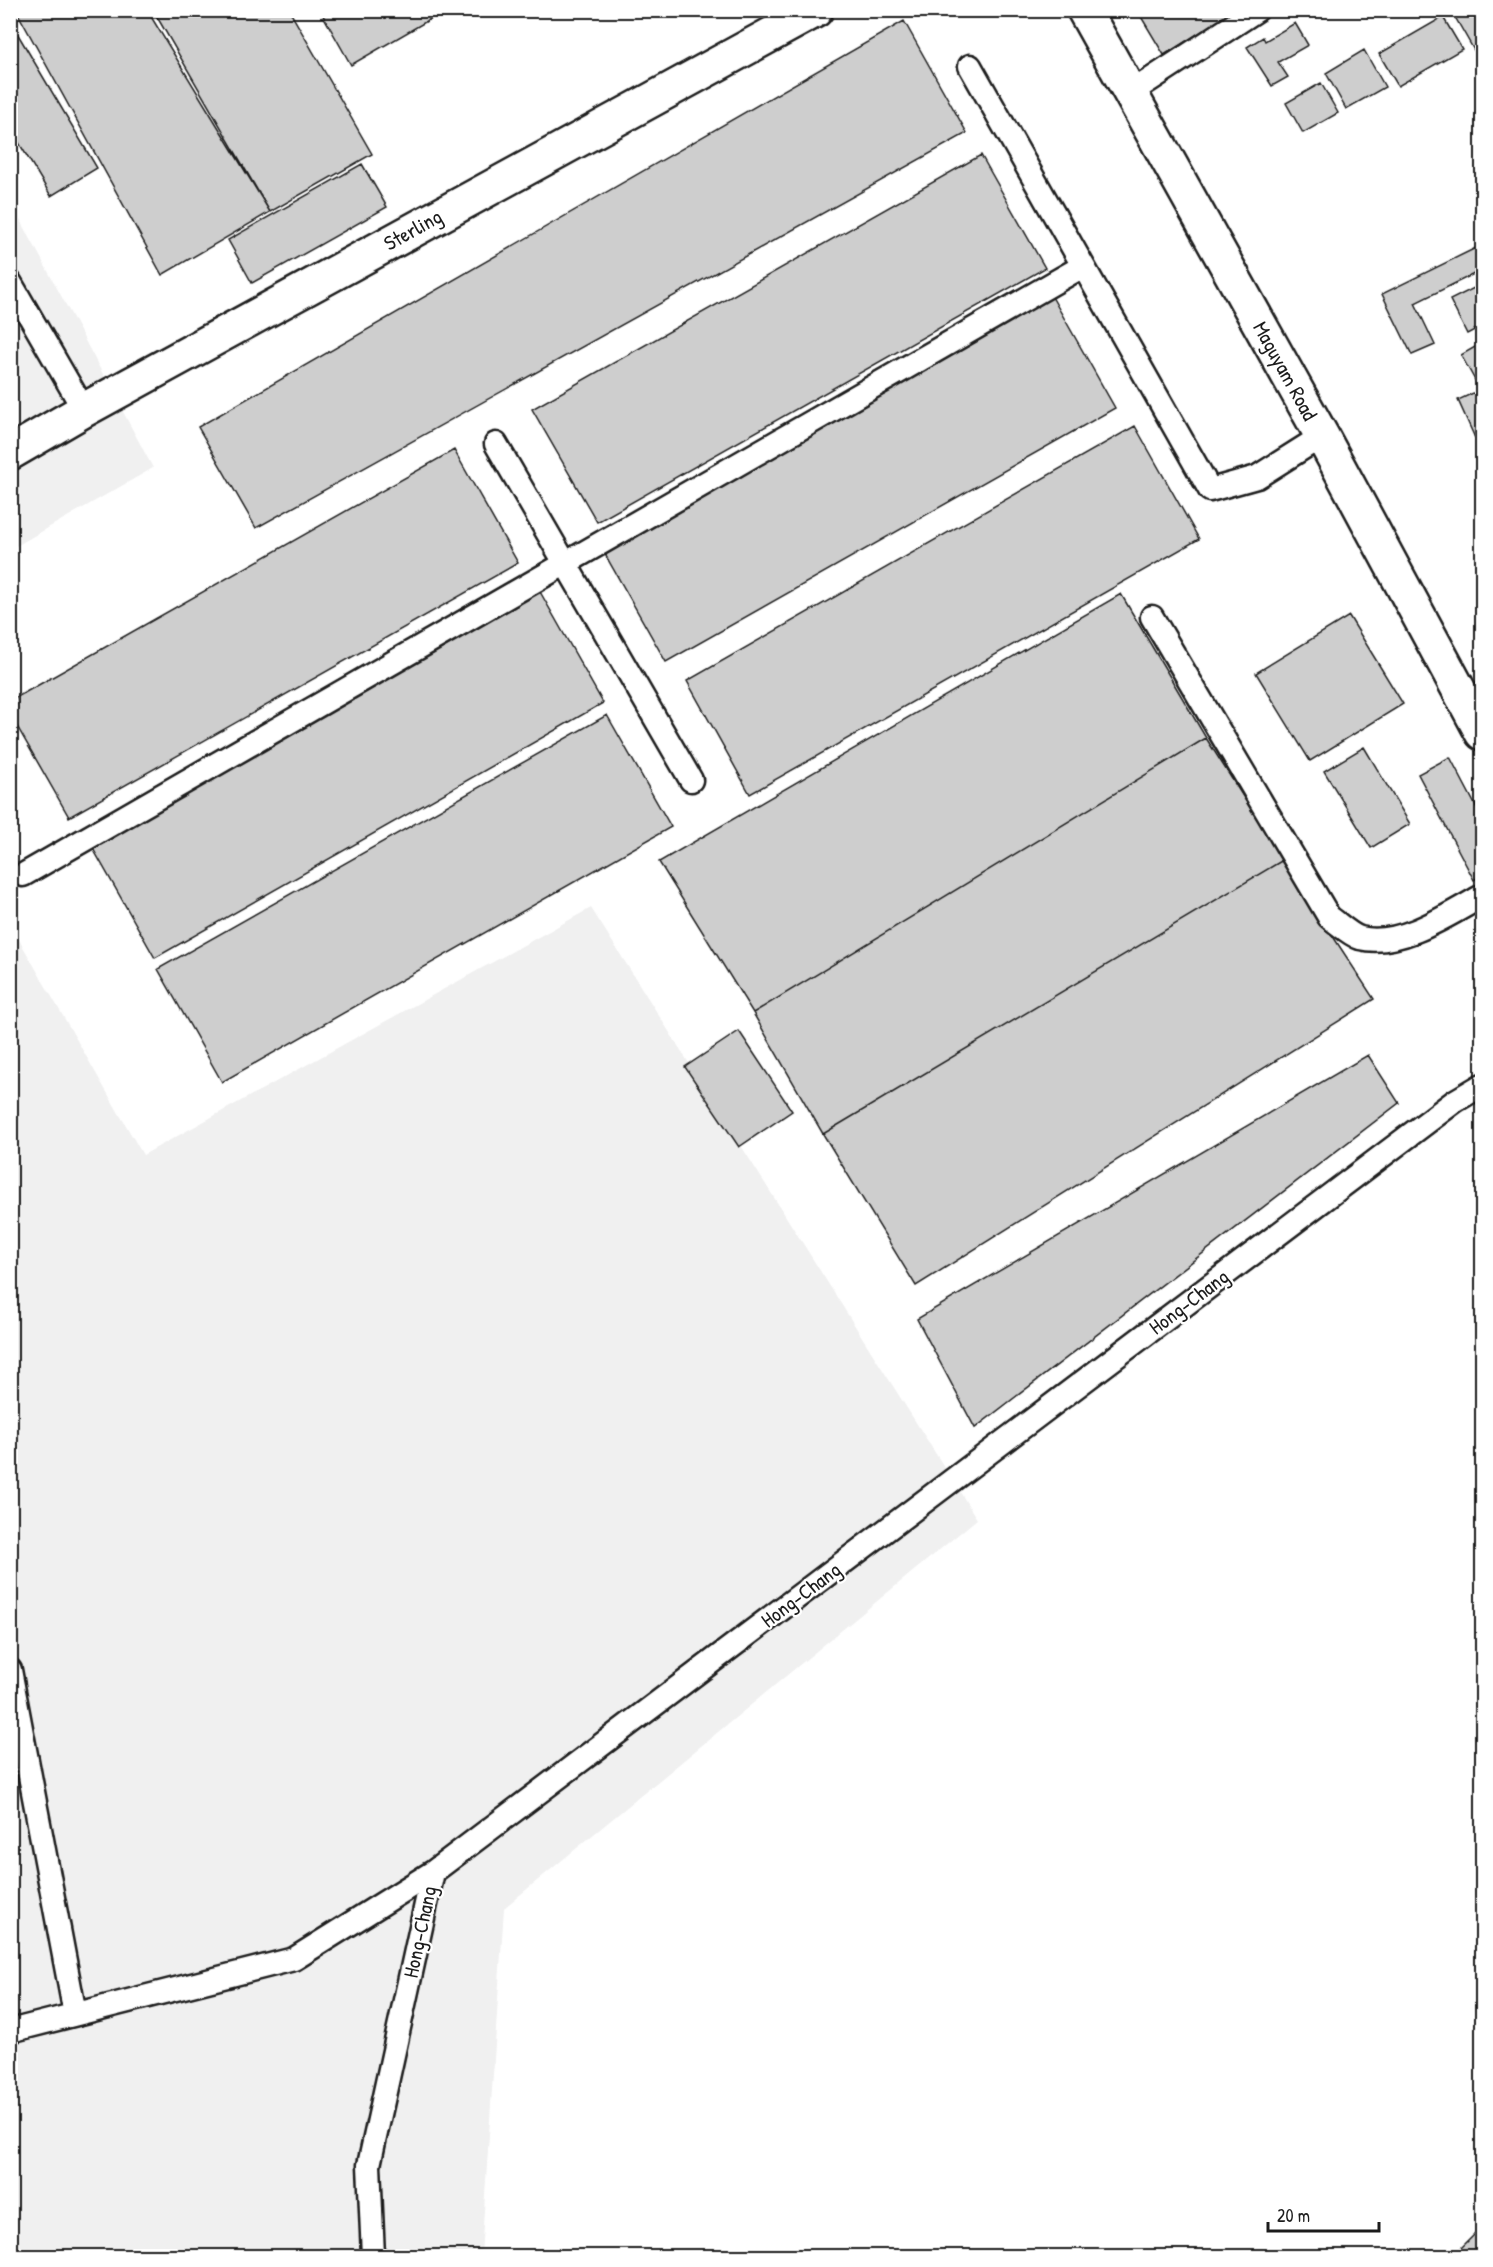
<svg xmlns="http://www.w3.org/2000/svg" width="1493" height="2267" font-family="'Patrick Hand',sans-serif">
<rect width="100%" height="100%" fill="#fff"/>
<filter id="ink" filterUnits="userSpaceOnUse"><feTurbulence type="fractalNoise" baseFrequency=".0167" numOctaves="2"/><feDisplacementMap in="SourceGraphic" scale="12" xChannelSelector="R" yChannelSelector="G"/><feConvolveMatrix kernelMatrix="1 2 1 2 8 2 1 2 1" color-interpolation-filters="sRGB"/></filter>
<g filter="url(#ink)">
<path fill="#f0f0f0" d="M 10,200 L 153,468 L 11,549 L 10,548 Z
M 591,908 L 977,1519 L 504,1908 L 481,2256 L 11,2256 L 10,924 L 143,1155 Z"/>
<path fill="#cecece" stroke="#1c1c1c" stroke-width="1.5" d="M 16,10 L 147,10 L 270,212 L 162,275 Z
M 153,10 L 289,10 L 372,154 L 270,212 Z
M 320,10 L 446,10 L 351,65 Z
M 1137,10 L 1231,10 L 1232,13 L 1164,55 Z
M 1451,10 L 1482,10 L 1482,57 L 1479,59 Z
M 1443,17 L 1462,49 L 1398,86 L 1379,54 Z
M 10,21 L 97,168 L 51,196 L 10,128 Z
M 904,21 L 967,133 L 256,528 L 198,427 Z
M 1295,23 L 1308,45 L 1278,62 L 1288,77 L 1272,86 L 1247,47 L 1263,37 L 1265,41 Z
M 1364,50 L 1385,87 L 1346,109 L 1326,73 Z
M 1321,83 L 1338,113 L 1303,133 L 1286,103 Z
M 981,155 L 1045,268 L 597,522 L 532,409 Z
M 362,164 L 387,207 L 252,283 L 228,240 Z
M 1482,245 L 1482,270 L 1415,303 L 1435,345 L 1412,355 L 1382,294 Z
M 1482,284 L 1482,326 L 1467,334 L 1450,300 Z
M 1051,295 L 1115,408 L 666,662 L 602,549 Z
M 1482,343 L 1482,379 L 1476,382 L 1461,355 Z
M 1482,389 L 1482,434 L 1475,438 L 1458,400 Z
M 1135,426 L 1199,539 L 750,794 L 687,681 Z
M 454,450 L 518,563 L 69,817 L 10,714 L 10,701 Z
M 539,590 L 603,703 L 155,958 L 91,845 Z
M 1121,594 L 1206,738 L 753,1013 L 659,862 Z
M 1349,616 L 1403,704 L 1310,761 L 1256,673 Z
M 607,715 L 671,827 L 222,1082 L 158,969 Z
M 1206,738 L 1283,860 L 823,1134 L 753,1013 Z
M 1364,747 L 1410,824 L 1371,848 L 1324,771 Z
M 1450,757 L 1482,818 L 1482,875 L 1474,880 L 1418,774 Z
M 1283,860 L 1374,999 L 916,1286 L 823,1134 Z
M 739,1031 L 792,1111 L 739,1147 L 685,1067 Z
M 1368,1055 L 1399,1103 L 975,1428 L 917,1319 Z
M 1482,2227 L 1482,2256 L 1453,2256 Z"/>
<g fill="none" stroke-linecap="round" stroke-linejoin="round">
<g stroke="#1c1c1c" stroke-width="27">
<path id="service" d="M 970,66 L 1210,490 L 1257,477 L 1322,436
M 1130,93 L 1257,10
M 10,282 L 84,410
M 496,444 L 691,780
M 1152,617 L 1329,917 C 1338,923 1350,935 1360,938 C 1399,948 1450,914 1482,896
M 23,875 L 1083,266
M 10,1670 L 75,2014
M 10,2031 L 294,1959 L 433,1872
M 373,2256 L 369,2165 L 433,1872 L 1455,1101 L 1482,1085"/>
</g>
<g stroke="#1c1c1c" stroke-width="38">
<path id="minor" d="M 10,453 L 84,410 L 816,10"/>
</g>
<g stroke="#1c1c1c" stroke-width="38">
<path id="secondary" d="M 1084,10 L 1322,436 L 1482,733"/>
</g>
<use href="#service" stroke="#fff" stroke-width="22"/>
<use href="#minor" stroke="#fff" stroke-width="33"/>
<use href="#secondary" stroke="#fff" stroke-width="33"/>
</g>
</g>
<g text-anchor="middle" stroke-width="4.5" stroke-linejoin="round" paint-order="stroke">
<g font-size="21" fill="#1c1c1c" stroke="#fff">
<text transform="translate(413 230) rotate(-29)" y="7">Sterling</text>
<text transform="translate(1285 371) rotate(61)" y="7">Maguyam Road</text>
<text transform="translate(1189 1302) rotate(-37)" y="7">Hong-Chang</text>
<text transform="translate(801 1595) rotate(-37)" y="7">Hong-Chang</text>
<text transform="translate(420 1932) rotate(-78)" y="7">Hong-Chang</text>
</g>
</g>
<rect width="1493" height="2267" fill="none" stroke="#fff" stroke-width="36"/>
<rect x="18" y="18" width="1457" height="2231" fill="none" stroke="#1c1c1c" stroke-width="2" filter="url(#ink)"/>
<path d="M1268 2222v9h111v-9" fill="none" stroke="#1c1c1c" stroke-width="3"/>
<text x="1277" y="2222" font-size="18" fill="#1c1c1c" stroke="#ffffff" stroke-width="4.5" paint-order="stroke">20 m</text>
</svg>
